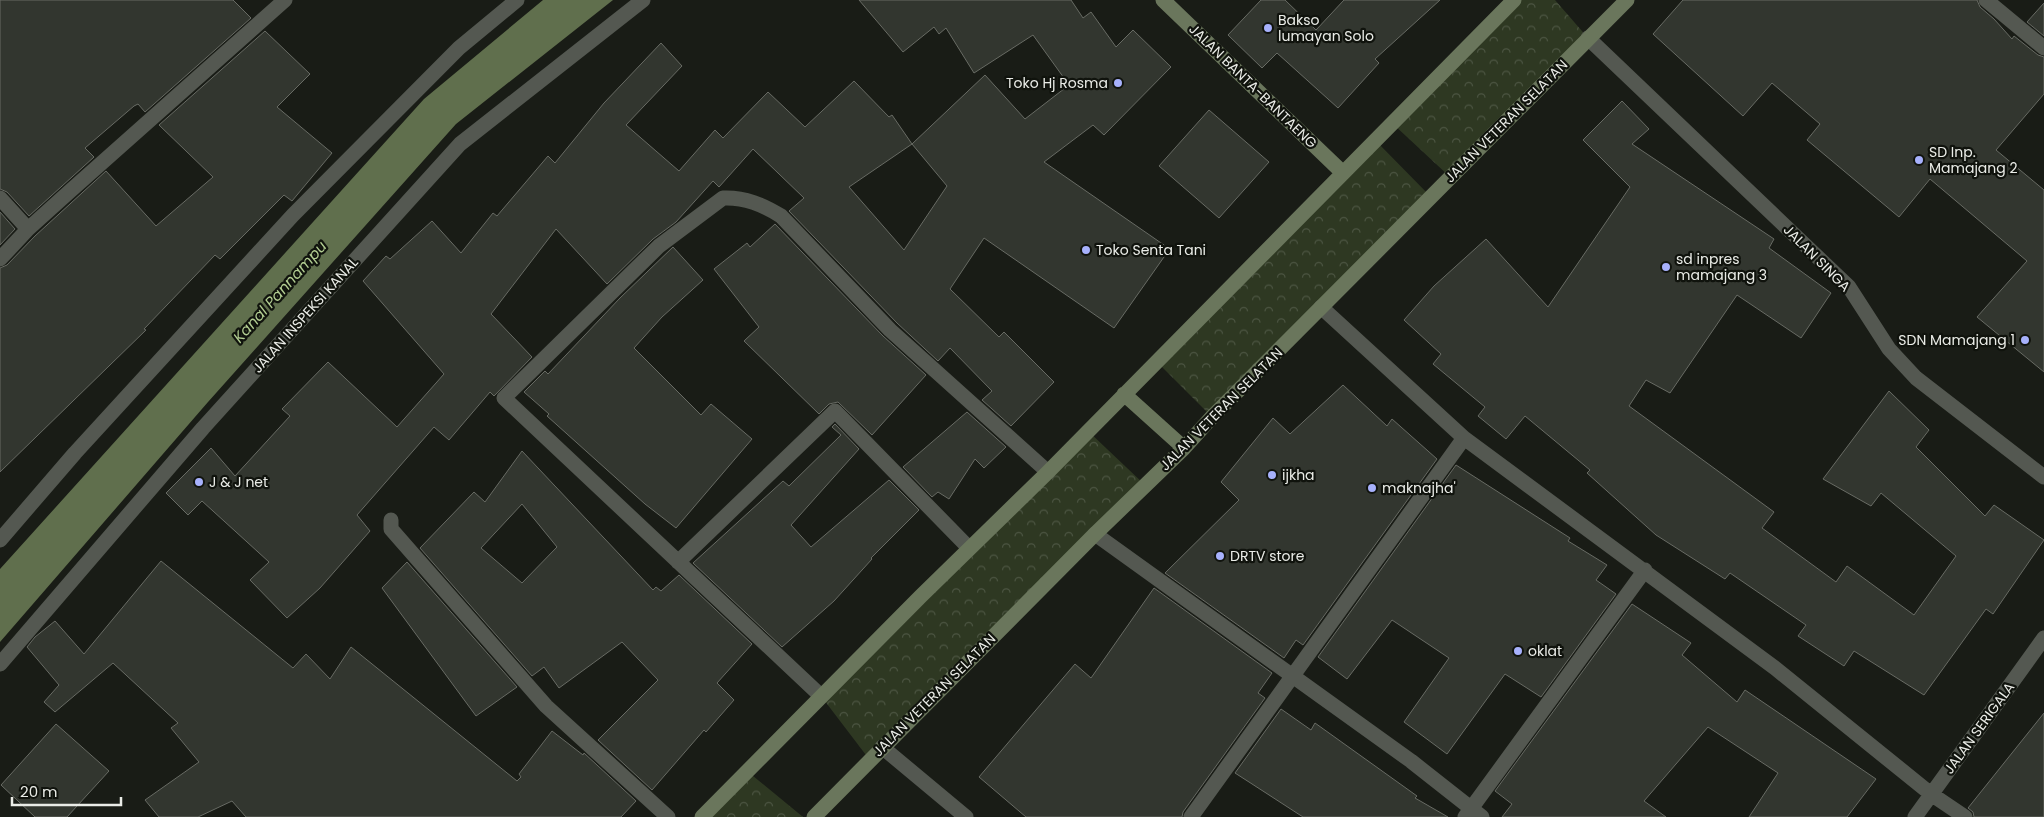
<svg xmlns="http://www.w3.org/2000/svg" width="2044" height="817" font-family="Poppins,sans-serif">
<defs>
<pattern id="forest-crowns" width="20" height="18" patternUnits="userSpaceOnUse" patternTransform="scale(1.25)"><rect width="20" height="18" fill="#2e3822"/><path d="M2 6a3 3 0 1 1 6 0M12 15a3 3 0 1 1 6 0" fill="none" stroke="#4c5542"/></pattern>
</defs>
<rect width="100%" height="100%" fill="#191c16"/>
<path fill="url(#forest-crowns)" d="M 1514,0 L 1555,0 L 1588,38 L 1450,177 L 1392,123 Z
M 1375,140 L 1431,197 L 1212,417 L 1156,361 Z
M 1088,431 L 1145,485 L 869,759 L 821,696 Z
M 747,771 L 803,817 L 702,817 Z"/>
<path fill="#606f4d" d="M 543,0 L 613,0 L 456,124 L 208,402 L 0,642 L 0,569 L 424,99 Z"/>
<path fill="#32362f" stroke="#686b64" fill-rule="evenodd" d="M 0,0 L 233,0 L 251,18 L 145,112 L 138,104 L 134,106 L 85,148 L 94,157 L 29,216 L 7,192 L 0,189 Z
M 859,0 L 1071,0 L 1083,18 L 1091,12 L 1116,47 L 1133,30 L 1171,67 L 1104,135 L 1093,125 L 1044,162 L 1164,245 L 1164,257 L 1114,328 L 984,238 L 950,289 L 999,337 L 1004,332 L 1054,382 L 1011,426 L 982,400 L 992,391 L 950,348 L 938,361 L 897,323 L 789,211 L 804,198 L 753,149 L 719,187 L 713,181 L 676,222 L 653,239 L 607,284 L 556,229 L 491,314 L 532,357 L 494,396 L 490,392 L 449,440 L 434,427 L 357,515 L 370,531 L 320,588 L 287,618 L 250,580 L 269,562 L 202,501 L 188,515 L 166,493 L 211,448 L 235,476 L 290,416 L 282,409 L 328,362 L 397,427 L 444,374 L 363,281 L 386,256 L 390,259 L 432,221 L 461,253 L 493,213 L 497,216 L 548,156 L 555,163 L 604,103 L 661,43 L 682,66 L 626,125 L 679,171 L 715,130 L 723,138 L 768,92 L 805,127 L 854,81 L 889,117 L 892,115 L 912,144 L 985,75 L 1025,119 L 1069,85 L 1033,35 L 974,73 L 946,28 L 939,34 L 934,27 L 903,52 ZM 912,144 L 947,186 L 904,250 L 849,187 Z
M 1261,0 L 1285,0 L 1316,30 L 1344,0 L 1440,0 L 1375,59 L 1379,63 L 1338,108 L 1277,53 L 1262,68 L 1228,35 Z
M 1683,0 L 1977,0 L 1980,7 L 1994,19 L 2012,39 L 2014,36 L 2038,55 L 2044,57 L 2044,94 L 1996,150 L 2044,190 L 2044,372 L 1977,317 L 2027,261 L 1930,179 L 1899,217 L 1807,140 L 1820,124 L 1772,83 L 1743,116 L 1653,34 Z
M 2044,3 L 2044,36 L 2027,22 Z
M 265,31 L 310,74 L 277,107 L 332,153 L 292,201 L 284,195 L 220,259 L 215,255 L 144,329 L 146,330 L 0,472 L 0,268 L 7,265 L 35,236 L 106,171 L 156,226 L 213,177 L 159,125 Z
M 1622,101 L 1649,129 L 1632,144 L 1774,239 L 1769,248 L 1831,293 L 1801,338 L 1737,295 L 1670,393 L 1646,380 L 1629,406 L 1774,512 L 1762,528 L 1836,582 L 1847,566 L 1914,615 L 1956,556 L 1881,493 L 1871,506 L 1823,479 L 1889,391 L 1929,430 L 1916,447 L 1985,516 L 1994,505 L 2044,540 L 1993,614 L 1986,609 L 1924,695 L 1854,651 L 1844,666 L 1798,636 L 1806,625 L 1730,573 L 1725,579 L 1656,535 L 1587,473 L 1590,470 L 1525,416 L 1506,439 L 1478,416 L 1485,407 L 1433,364 L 1441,354 L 1404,320 L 1434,286 L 1486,239 L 1548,307 L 1630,187 L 1583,140 Z
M 1209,110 L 1269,162 L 1219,218 L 1159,166 Z
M 0,212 L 15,229 L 0,245 Z
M 775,224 L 883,336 L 926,375 L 872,435 L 838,402 L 829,404 L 819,414 L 744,341 L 759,327 L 714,269 L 747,243 L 750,247 Z
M 673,247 L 703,280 L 662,317 L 634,348 L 701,415 L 711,404 L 752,439 L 676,528 L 645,504 L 547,416 L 549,414 L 524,392 L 545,371 L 548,374 L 620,298 Z
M 1343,385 L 1387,426 L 1392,419 L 1437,459 L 1303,645 L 1296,640 L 1284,658 L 1165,573 L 1239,500 L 1221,482 L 1273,418 L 1290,434 Z
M 967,412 L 1006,447 L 984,468 L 975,459 L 949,499 L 938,492 L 932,497 L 903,467 Z
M 835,424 L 859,449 L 791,525 L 811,547 L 889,480 L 919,510 L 871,558 L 872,559 L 834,601 L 782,647 L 693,563 L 783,481 L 789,486 L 841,435 L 832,427 Z
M 522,451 L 653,590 L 656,587 L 661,591 L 679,575 L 752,644 L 717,683 L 734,700 L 706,732 L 704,730 L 652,790 L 598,740 L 658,680 L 622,642 L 559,688 L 544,667 L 532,676 L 420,548 L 474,492 L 485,502 ZM 522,504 L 557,547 L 522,583 L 481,548 Z
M 1456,465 L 1570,538 L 1568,541 L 1607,565 L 1596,580 L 1616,594 L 1541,697 L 1505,674 L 1447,754 L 1404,722 L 1449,658 L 1392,620 L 1347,679 L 1318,657 Z
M 161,561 L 293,668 L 306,654 L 330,679 L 351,647 L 517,781 L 521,777 L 519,774 L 552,731 L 583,755 L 584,753 L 636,801 L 621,817 L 246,817 L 232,801 L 198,817 L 159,817 L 145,800 L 199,762 L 171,728 L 178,723 L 113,663 L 55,712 L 44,702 L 59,685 L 27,647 L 35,637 L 55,621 L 84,654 Z
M 407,562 L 517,687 L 476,716 L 382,588 Z
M 1154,588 L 1272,673 L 1258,693 L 1265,698 L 1183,812 L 1182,817 L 1026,817 L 979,777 L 1075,664 L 1091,678 Z
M 1632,604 L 1691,643 L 1682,655 L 1737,702 L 1745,690 L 1876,779 L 1847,817 L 1749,817 L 1778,773 L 1708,727 L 1644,801 L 1666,817 L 1502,817 L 1512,804 L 1495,791 Z
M 1281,709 L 1311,730 L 1315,723 L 1417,796 L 1415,798 L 1448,817 L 1303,817 L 1249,782 L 1235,773 Z
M 2044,713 L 2044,817 L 1974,817 L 1973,812 L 1968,808 Z
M 56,724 L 109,771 L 67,817 L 35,817 L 1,785 Z"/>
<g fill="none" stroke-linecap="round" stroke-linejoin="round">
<path stroke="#545851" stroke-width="15" d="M 1986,0 L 2044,48
M 1588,38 L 1849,287 L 1889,349 L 1916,378 L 2044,477
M 0,198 L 28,229
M 0,259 L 28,229 L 69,192 L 285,0
M 1321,307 L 1464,438 L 1775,668 L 1931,794 L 1965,817
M 391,520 L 391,529 L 546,706 L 668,817
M 1095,534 L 1411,761 L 1482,817
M 0,540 L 75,453 L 293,215 L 459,48 L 517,0
M 678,562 L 835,411 L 969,548
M 0,664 L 203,428 L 460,144 L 643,0
M 821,696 L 504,398 L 659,246 L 723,198 C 745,197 763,205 781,216 L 890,330 L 1048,472
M 882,747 L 966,817
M 1191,817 L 1464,438
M 1465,817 L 1645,570
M 1915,817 L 2044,638"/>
<path stroke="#6a765c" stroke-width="15" d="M 1163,0 L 1343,173
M 1124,394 L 1184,448
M 702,817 L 921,596 L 1048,472 L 1514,0
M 814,817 L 1095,534 L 1184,448 L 1212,417 L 1627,0"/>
</g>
<g fill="#a7b1fc" stroke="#10130d" stroke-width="2">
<circle cx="1268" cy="28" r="5"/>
<circle cx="1118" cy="83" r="5"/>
<circle cx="1919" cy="160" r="5"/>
<circle cx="1086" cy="250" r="5"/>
<circle cx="1666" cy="267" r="5"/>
<circle cx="2025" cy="340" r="5"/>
<circle cx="1272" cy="475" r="5"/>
<circle cx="199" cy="482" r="5"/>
<circle cx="1372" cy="488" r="5"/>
<circle cx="1220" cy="556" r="5"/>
<circle cx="1518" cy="651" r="5"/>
</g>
<g text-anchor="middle" stroke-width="4.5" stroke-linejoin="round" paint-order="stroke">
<g font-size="14" fill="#eaece7" stroke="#10130d" text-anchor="start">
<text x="1278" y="25">Bakso<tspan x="1278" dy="16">lumayan Solo</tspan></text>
<text x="1108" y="88" text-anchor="end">Toko Hj Rosma</text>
<text x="1929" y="157">SD Inp.<tspan x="1929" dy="16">Mamajang 2</tspan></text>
<text x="1096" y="255">Toko Senta Tani</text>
<text x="1676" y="264">sd inpres<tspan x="1676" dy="16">mamajang 3</tspan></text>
<text x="2015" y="345" text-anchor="end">SDN Mamajang 1</text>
<text x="1282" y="480">ijkha</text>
<text x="209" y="487">J &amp; J net</text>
<text x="1382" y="493">maknajha'</text>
<text x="1230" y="561">DRTV store</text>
<text x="1528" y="656">oklat</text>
</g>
<g font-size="14" fill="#eaece7" stroke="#10130d">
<text transform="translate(1253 86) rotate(44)" y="5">JALAN BANTA-BANTAENG</text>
<text transform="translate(1506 121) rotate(-45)" y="5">JALAN VETERAN SELATAN</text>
<text transform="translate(1817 258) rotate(45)" y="5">JALAN SINGA</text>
<text transform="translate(305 315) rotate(-48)" y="5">JALAN INSPEKSI KANAL</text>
<text transform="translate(1221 409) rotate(-45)" y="5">JALAN VETERAN SELATAN</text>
<text transform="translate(934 695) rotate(-45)" y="5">JALAN VETERAN SELATAN</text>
<text transform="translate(1979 728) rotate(-54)" y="5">JALAN SERIGALA</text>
</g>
<g font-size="15" font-style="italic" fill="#b3ce92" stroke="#10130d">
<text transform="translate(280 292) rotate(-48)" y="5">Kanal Pannampu</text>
</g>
</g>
<path d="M12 797v8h109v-8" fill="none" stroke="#eaece7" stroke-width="2.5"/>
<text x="20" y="797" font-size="15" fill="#eaece7" stroke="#10130d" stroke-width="4" paint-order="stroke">20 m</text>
</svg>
